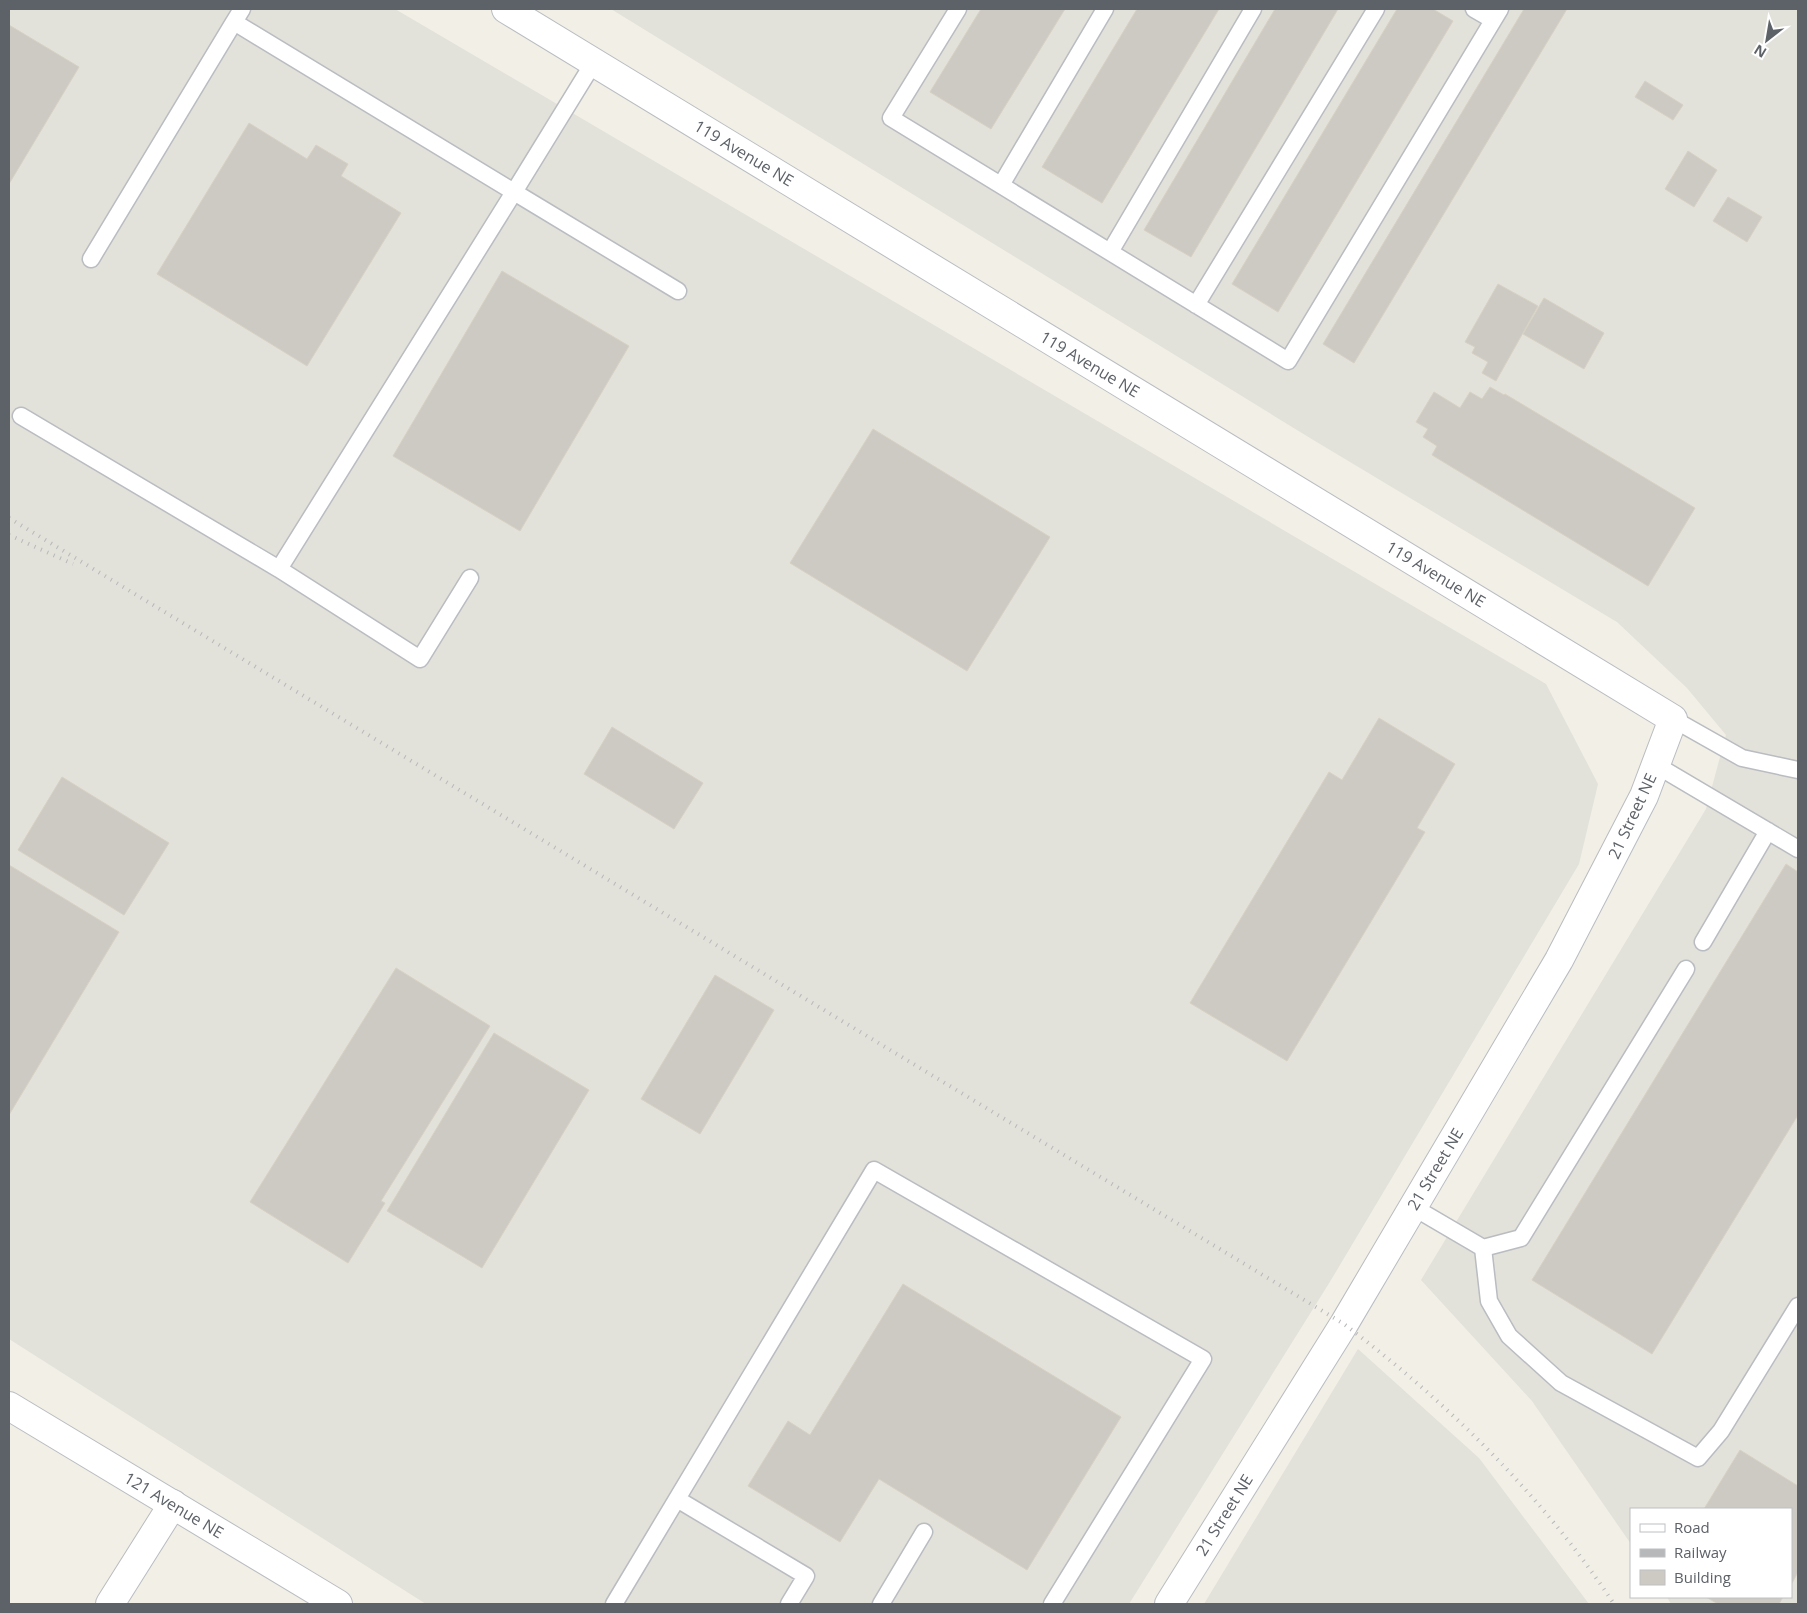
<svg xmlns="http://www.w3.org/2000/svg" width="1807" height="1613" font-family="'Open Sans',sans-serif">
<rect width="100%" height="100%" fill="#f1efe6"/>
<path fill="#e2e1da" d="M 9,9 L 395,9 L 1546,684 L 1598,784 L 1579,864 L 1331,1280 L 1129,1604 L 426,1604 L 9,1339 Z
M 611,9 L 1798,9 L 1798,1604 L 1671,1604 L 1667,1597 L 1791,1597 L 1791,1509 L 1631,1509 L 1631,1544 L 1532,1401 L 1421,1280 L 1706,809 L 1726,735 L 1687,688 L 1617,622 L 1315,441 Z
M 1358,1349 L 1479,1458 L 1589,1604 L 1204,1604 Z"/>
<path fill="#cdcac3" stroke="#d7d1c4" d="M 981,9 L 1065,9 L 991,129 L 930,92 Z
M 1137,9 L 1219,9 L 1102,203 L 1042,167 Z
M 1275,9 L 1338,9 L 1191,257 L 1144,230 Z
M 1397,9 L 1433,9 L 1453,21 L 1278,312 L 1232,284 Z
M 1524,9 L 1567,9 L 1354,363 L 1323,344 Z
M 9,25 L 79,67 L 9,184 Z
M 1645,81 L 1683,105 L 1673,120 L 1635,97 Z
M 249,123 L 307,159 L 316,145 L 348,164 L 341,176 L 401,213 L 307,366 L 157,274 Z
M 1688,151 L 1717,170 L 1694,207 L 1665,189 Z
M 1728,197 L 1762,217 L 1747,242 L 1713,221 Z
M 502,271 L 629,346 L 520,531 L 393,456 Z
M 1498,284 L 1538,306 L 1496,381 L 1482,373 L 1488,362 L 1472,353 L 1475,347 L 1465,342 Z
M 1544,298 L 1604,333 L 1584,369 L 1523,334 Z
M 1490,387 L 1504,395 L 1505,394 L 1695,508 L 1648,586 L 1432,455 L 1437,446 L 1423,437 L 1428,429 L 1416,422 L 1434,392 L 1460,408 L 1470,392 L 1482,399 Z
M 873,429 L 1050,537 L 967,671 L 790,563 Z
M 1379,718 L 1455,764 L 1417,828 L 1425,832 L 1287,1061 L 1190,1003 L 1329,772 L 1342,780 Z
M 612,727 L 703,783 L 674,829 L 584,774 Z
M 62,777 L 169,843 L 124,915 L 18,850 Z
M 1786,864 L 1798,872 L 1798,1115 L 1652,1354 L 1532,1280 Z
M 9,865 L 119,932 L 9,1115 Z
M 396,968 L 490,1026 L 381,1201 L 385,1203 L 348,1263 L 250,1202 Z
M 715,975 L 774,1010 L 700,1134 L 641,1099 Z
M 494,1033 L 589,1090 L 482,1268 L 387,1211 Z
M 903,1284 L 1121,1417 L 1027,1570 L 879,1479 L 840,1542 L 748,1486 L 788,1421 L 810,1435 Z
M 1740,1450 L 1798,1486 L 1798,1572 L 1791,1585 L 1791,1509 L 1704,1509 Z
M 1706,1597 L 1783,1597 L 1779,1604 L 1718,1604 Z"/>
<g fill="none" stroke-linecap="round" stroke-linejoin="round">
<g stroke="#b9bcc1" stroke-width="19">
<path id="service" d="M 958,9 L 891,118 L 1288,361 L 1500,9
M 1474,9 L 1493,20
M 594,62 L 514,192 L 678,291
M 1001,185 L 1105,9
M 1110,252 L 1253,9
M 91,259 L 234,22
M 1196,305 L 1376,9
M 21,416 L 279,569 L 514,192 L 234,22 L 242,9
M 279,569 L 420,659 L 470,578
M 1673,719 L 1742,758 L 1798,770
M 1656,765 L 1798,849
M 1703,942 L 1768,831
M 1413,1207 L 1483,1248 L 1489,1301 L 1509,1336 L 1561,1383 L 1698,1458 L 1721,1431 L 1798,1306
M 1483,1248 L 1521,1238 L 1686,969
M 677,1499 L 806,1576 L 789,1604
M 614,1604 L 874,1170 L 1203,1359 L 1052,1604
M 881,1604 L 924,1532"/>
</g>
<g stroke="#b9bcc1" stroke-width="30">
<path id="minor" d="M 506,9 L 1673,719 L 1644,796 L 1559,960 L 1344,1324 L 1169,1604
M 110,1604 L 173,1504"/>
</g>
<g stroke="#b9bcc1" stroke-width="30">
<path id="tertiary" d="M 9,1406 L 338,1604"/>
</g>
<use href="#service" stroke="#fff" stroke-width="16"/>
<use href="#minor" stroke="#fff" stroke-width="28"/>
<use href="#tertiary" stroke="#fff" stroke-width="28"/>
<path stroke="#b7b8b9" stroke-width="4" stroke-dasharray="1 6" stroke-linecap="butt" d="M 9,518 L 1344,1324 C 1448,1403 1541,1494 1614,1604
M 9,535 L 73,564"/>
</g>
<g text-anchor="middle" stroke-width="5" stroke-linejoin="round" paint-order="stroke">
<g font-size="16" fill="#5d6268" stroke="#fff">
<text transform="translate(744 153) rotate(31)" y="6">119 Avenue NE</text>
<text transform="translate(1090 364) rotate(31)" y="6">119 Avenue NE</text>
<text transform="translate(1436 574) rotate(31)" y="6">119 Avenue NE</text>
<text transform="translate(1632 816) rotate(-65)" y="6">21 Street NE</text>
<text transform="translate(1435 1169) rotate(-59)" y="6">21 Street NE</text>
<text transform="translate(174 1505) rotate(31)" y="6">121 Avenue NE</text>
<text transform="translate(1224 1515) rotate(-58)" y="6">21 Street NE</text>
</g>
</g>
<rect width="1807" height="1613" fill="none" stroke="#5d6268" stroke-width="20"/>
<rect x="1630" y="1508" width="162" height="90" fill="#ffffff" stroke="#bec0c3"/>
<rect x="1640" y="1524" width="25" height="8" fill="#ffffff" stroke="#bec0c3"/>
<text x="1674" y="1533" font-size="15" fill="#5d6268">Road</text>
<rect x="1640" y="1549" width="25" height="8" fill="#b7b8b9" stroke="#bec0c3"/>
<text x="1674" y="1558" font-size="15" fill="#5d6268">Railway</text>
<rect x="1640" y="1570" width="25" height="15" fill="#cdcac3" stroke="#bec0c3"/>
<text x="1674" y="1583" font-size="15" fill="#5d6268">Building</text>
<g transform="translate(1767 40) rotate(211)" stroke="#ffffff" stroke-width="4" paint-order="stroke">
<path d="M0-4L9 19L0 12L-9 19Z" fill="#5d6268"/>
<text y="-8" font-size="14" font-weight="bold" text-anchor="middle" fill="#5d6268">N</text>
</g>
</svg>
